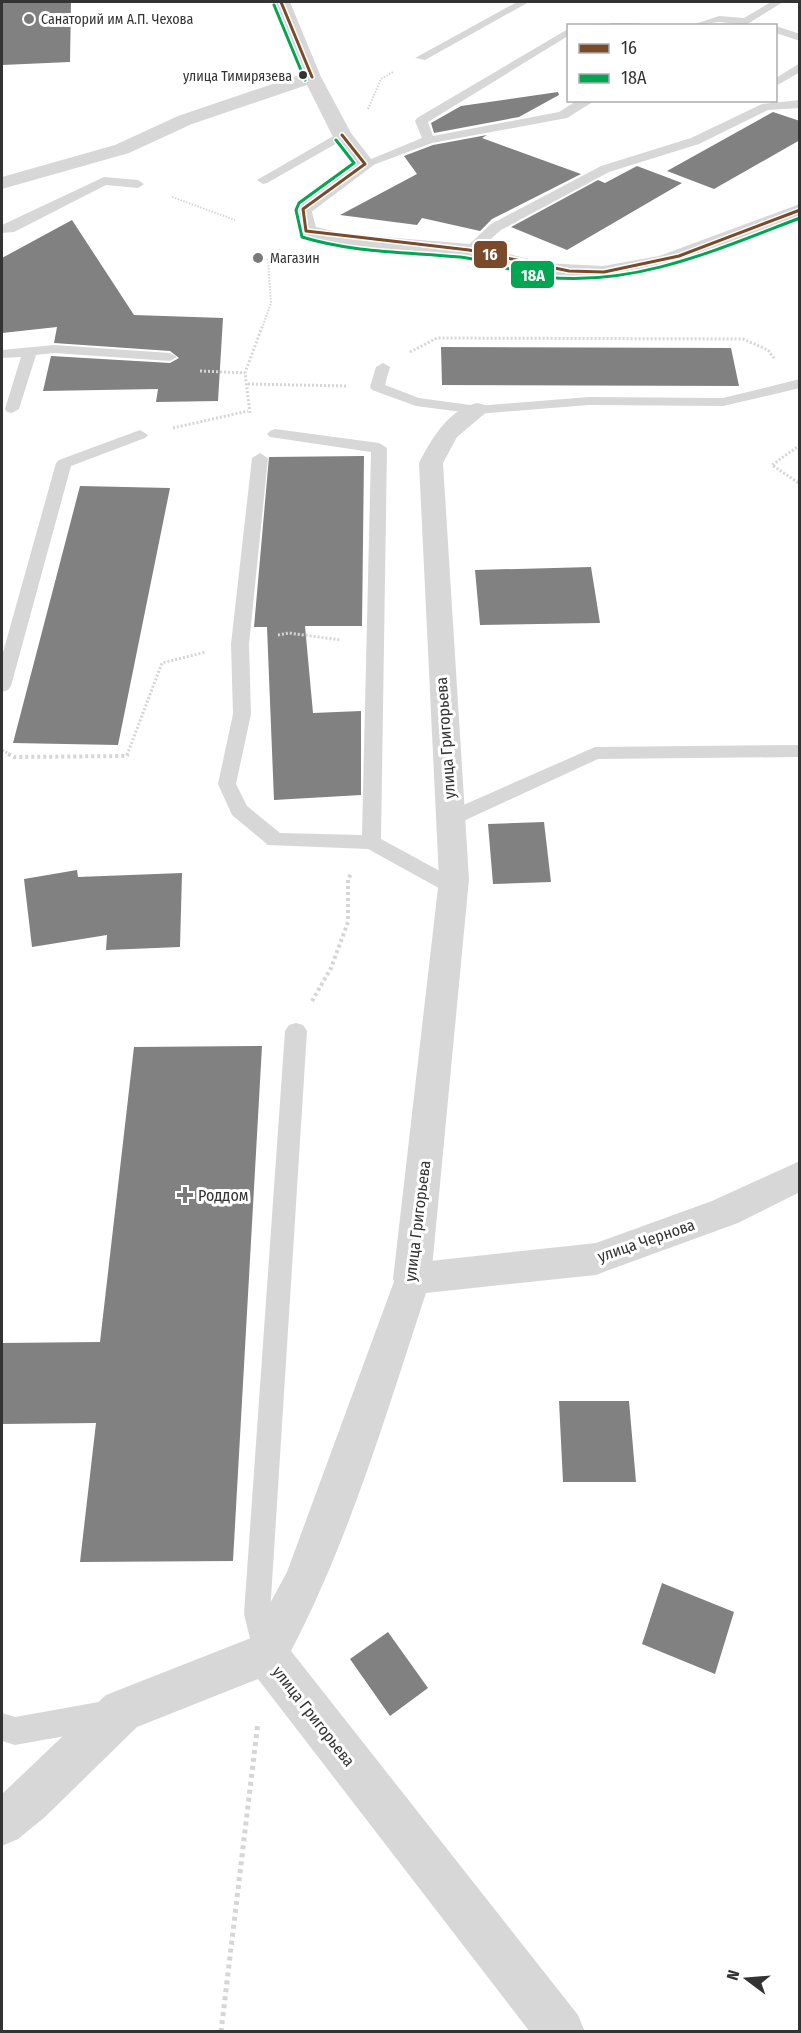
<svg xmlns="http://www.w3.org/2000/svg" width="801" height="2033" font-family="'Fira Sans Condensed',sans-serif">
<rect width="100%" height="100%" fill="#fff"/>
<path fill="#818181" d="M 2,2 L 71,2 L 70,62 L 2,65 Z
M 558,92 L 559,95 L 519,117 L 434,133 L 431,123 L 461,106 Z
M 773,112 L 800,121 L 800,140 L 714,189 L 667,171 Z
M 487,135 L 482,138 L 581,174 L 492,219 L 480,231 L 422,218 L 417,225 L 340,215 L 417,174 L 404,156 L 433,145 Z
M 637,166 L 682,183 L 567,250 L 511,227 L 598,180 L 605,183 Z
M 72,220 L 134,315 L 223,318 L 218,401 L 156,402 L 158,389 L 43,391 L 51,356 L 170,363 L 179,358 L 170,351 L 54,343 L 57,327 L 2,333 L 2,258 Z
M 441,347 L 731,348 L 739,386 L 442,385 Z
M 364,456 L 362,626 L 305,626 L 313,713 L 361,711 L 361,795 L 274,800 L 267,627 L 254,627 L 269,457 Z
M 80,486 L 170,488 L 118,745 L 13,743 Z
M 591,567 L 600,623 L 480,625 L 475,570 Z
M 544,822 L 551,882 L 493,884 L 488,824 Z
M 77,870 L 78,877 L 182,873 L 180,947 L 106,950 L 107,935 L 32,947 L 24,879 Z
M 262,1046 L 233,1561 L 80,1562 L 96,1423 L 2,1424 L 2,1343 L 100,1342 L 134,1047 Z
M 559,1401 L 629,1401 L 636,1482 L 563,1482 Z
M 662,1583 L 734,1612 L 715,1674 L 642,1644 Z
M 388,1632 L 428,1688 L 390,1716 L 350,1659 Z"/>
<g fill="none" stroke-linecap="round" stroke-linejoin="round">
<path stroke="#d6d6d6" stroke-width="2" stroke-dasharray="1.5 1.5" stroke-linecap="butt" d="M 368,109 L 381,79 L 393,72
M 172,197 L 235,220
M 262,328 L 271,303 L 268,260 L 281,249"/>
<path stroke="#d6d6d6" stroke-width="3" stroke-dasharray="2 2" stroke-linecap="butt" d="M 410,352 L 437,338 L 743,339 L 768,350 L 774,358
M 200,371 L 245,373
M 248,384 L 347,386
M 250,413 L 245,373 L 262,327
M 173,428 L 248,411
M 800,445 L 772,465 L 800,484
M 278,635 L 289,633 L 341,640
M 2,750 L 11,755
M 127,755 L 162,663 L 206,652"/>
<path stroke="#d6d6d6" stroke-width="4" stroke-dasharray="3 3" stroke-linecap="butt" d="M 8,754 L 14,757 L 127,756 L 128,754
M 312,1001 L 331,968 L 348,922 L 348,879 L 351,874"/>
<path stroke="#d6d6d6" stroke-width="5" stroke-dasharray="4 4" stroke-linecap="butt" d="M 221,2032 L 258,1722"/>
<path fill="#d7d7d7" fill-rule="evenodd" d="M 517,2 L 529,2 L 425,60 L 415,58 Z
M 771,2 L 783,2 L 746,25 L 719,22 L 689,26 L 719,16 L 744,18 Z
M 611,23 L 639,23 L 644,26 L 606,26 Z
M 776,26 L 800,34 L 800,41 L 776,33 Z
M 568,29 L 568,36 L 428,122 L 433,136 L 559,112 L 578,100 L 593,100 L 591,103 L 567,118 L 432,143 L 365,168 L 359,164 L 422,138 L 415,121 L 417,118 Z
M 800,63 L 800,72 L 776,86 L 776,78 Z
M 800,100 L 800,108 L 768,110 L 699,144 L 609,172 L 501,230 L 475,253 L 470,254 L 463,250 L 491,224 L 601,166 L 691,138 L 762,104 Z
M 342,131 L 346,132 L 346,138 L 267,183 L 263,184 L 257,180 Z
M 104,177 L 138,180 L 144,184 L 138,188 L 106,185 L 14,232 L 2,233 L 2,225 Z
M 54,345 L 170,353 L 177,357 L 170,361 L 54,353 L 36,355 L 19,409 L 12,413 L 7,412 L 5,409 L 21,357 L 2,358 L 2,350 Z
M 383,363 L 390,367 L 385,385 L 419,398 L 477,406 L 589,397 L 723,398 L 800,379 L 800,388 L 723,406 L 589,405 L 477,414 L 416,406 L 372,390 L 370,387 L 376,367 Z
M 275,429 L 379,443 L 387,448 L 381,839 L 460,882 L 463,887 L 460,892 L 446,892 L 368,849 L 268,845 L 232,815 L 218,784 L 233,714 L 231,644 L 252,458 L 260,453 L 268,458 L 249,644 L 251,714 L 236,784 L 247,806 L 280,833 L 362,835 L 371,452 L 270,437 L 267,434 L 270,431 Z
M 140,430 L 148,435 L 145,438 L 71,466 L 11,686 L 8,690 L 2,692 L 2,656 L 56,463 L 59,460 Z
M 800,745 L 800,757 L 598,759 L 457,824 L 443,824 L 440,819 L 443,814 L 595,747 Z
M 296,1023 L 303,1025 L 307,1031 L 270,1614 L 279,1649 L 275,1659 L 265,1663 L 255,1659 L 244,1614 L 285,1031 L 289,1025 Z
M 110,1700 L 120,1704 L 124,1714 L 120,1724 L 110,1728 L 15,1745 L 2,1741 L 2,1713 L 15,1717 Z"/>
<path fill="#d7d7d7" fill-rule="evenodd" d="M 303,203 L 310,205 L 316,227 L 346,234 L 470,244 L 544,263 L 603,266 L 659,256 L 800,204 L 800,217 L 671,265 L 603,278 L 544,275 L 470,256 L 346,246 L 299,235 L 293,209 L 296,205 Z
M 477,403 L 485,405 L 489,410 L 457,437 L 443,463 L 469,879 L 431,1279 L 425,1290 L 412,1295 L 399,1290 L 393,1279 L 439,879 L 419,463 C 432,438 448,410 477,403 Z"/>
<path fill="#d7d7d7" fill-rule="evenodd" d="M 273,2 L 290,2 L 321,77 L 351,133 L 375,164 L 310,213 L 296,213 L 293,209 L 354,163 L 332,135 L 307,85 L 192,124 L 129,153 L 2,189 L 2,177 L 115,145 L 178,116 L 302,74 Z
M 800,1161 L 800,1192 L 738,1223 L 609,1270 L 596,1275 L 426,1293 C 386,1414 350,1538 291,1651 L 578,2015 L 585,2032 L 530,2032 L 258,1679 L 137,1727 L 45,1817 L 18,1839 L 2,1846 L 2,1794 L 106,1695 L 251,1638 L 287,1572 L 399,1268 L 412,1263 L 596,1243 L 712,1201 Z"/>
<g stroke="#fff" stroke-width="6">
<path id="bus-1" d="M 281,2 L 312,77
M 342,135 L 365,164 L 303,209 L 306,231 L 469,250 L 569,271 L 604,272 L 679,256 L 800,210"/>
</g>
<g stroke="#fff" stroke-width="6">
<path id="bus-2" d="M 274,5 L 305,80
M 336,140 L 354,163 L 299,203 L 296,210 L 302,237 C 354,253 406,252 460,257 C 489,260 516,274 545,277 C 635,287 718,249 800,218"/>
</g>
<use href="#bus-1" stroke="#7a4b2a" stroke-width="3"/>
<use href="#bus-2" stroke="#00a651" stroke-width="3"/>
</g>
<g fill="#7a7a7a" stroke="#fff" stroke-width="2">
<circle cx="29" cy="19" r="6"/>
<circle cx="258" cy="258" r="6"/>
<path d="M182 1186h6v6h6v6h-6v6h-6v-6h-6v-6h6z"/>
</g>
<circle fill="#333" stroke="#fff" stroke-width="2" cx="303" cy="75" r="5"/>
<g text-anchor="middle" stroke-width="6" stroke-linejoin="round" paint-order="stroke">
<g font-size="14" fill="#333" stroke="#fff" text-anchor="start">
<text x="41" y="24">Санаторий им А.П. Чехова</text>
<text x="270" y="263">Магазин</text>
</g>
<g font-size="14" fill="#333" stroke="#fff" text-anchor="end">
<text x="292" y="81">улица Тимирязева</text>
</g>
<g font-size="16" fill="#333" stroke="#fff">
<text transform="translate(445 738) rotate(-94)" y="6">улица Григорьева</text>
<text transform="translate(417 1221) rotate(-83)" y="6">улица Григорьева</text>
<text transform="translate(646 1240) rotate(-19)" y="6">улица Чернова</text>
<text transform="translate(314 1716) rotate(52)" y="6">улица Григорьева</text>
</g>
<g font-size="16" fill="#333" stroke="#fff" text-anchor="start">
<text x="198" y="1201">Роддом</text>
</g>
</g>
<g stroke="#fff" stroke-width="2">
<rect x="473" y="240" width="35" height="29" rx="6" fill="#7a4b2a"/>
<rect x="510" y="260" width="45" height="29" rx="6" fill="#00a651"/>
</g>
<g font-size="16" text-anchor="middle" font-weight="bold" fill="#fff">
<text x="490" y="260">16</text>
<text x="533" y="281">18А</text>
</g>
<rect width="801" height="2033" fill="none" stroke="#333333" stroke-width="6"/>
<rect x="567" y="24" width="210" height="78" fill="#ffffff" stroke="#adadad" stroke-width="1.5"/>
<rect x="579" y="44" width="30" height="9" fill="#7a4b2a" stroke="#adadad" stroke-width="1.5"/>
<text x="621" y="54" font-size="18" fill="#333333">16</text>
<rect x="579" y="74" width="30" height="9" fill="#00a651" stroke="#adadad" stroke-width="1.5"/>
<text x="621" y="84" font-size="18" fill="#333333">18А</text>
<g transform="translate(747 1979) rotate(286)" stroke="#ffffff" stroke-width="4.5" paint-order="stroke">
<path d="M0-4.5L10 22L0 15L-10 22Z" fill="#333333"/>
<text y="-9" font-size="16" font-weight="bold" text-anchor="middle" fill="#333333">N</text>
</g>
</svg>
